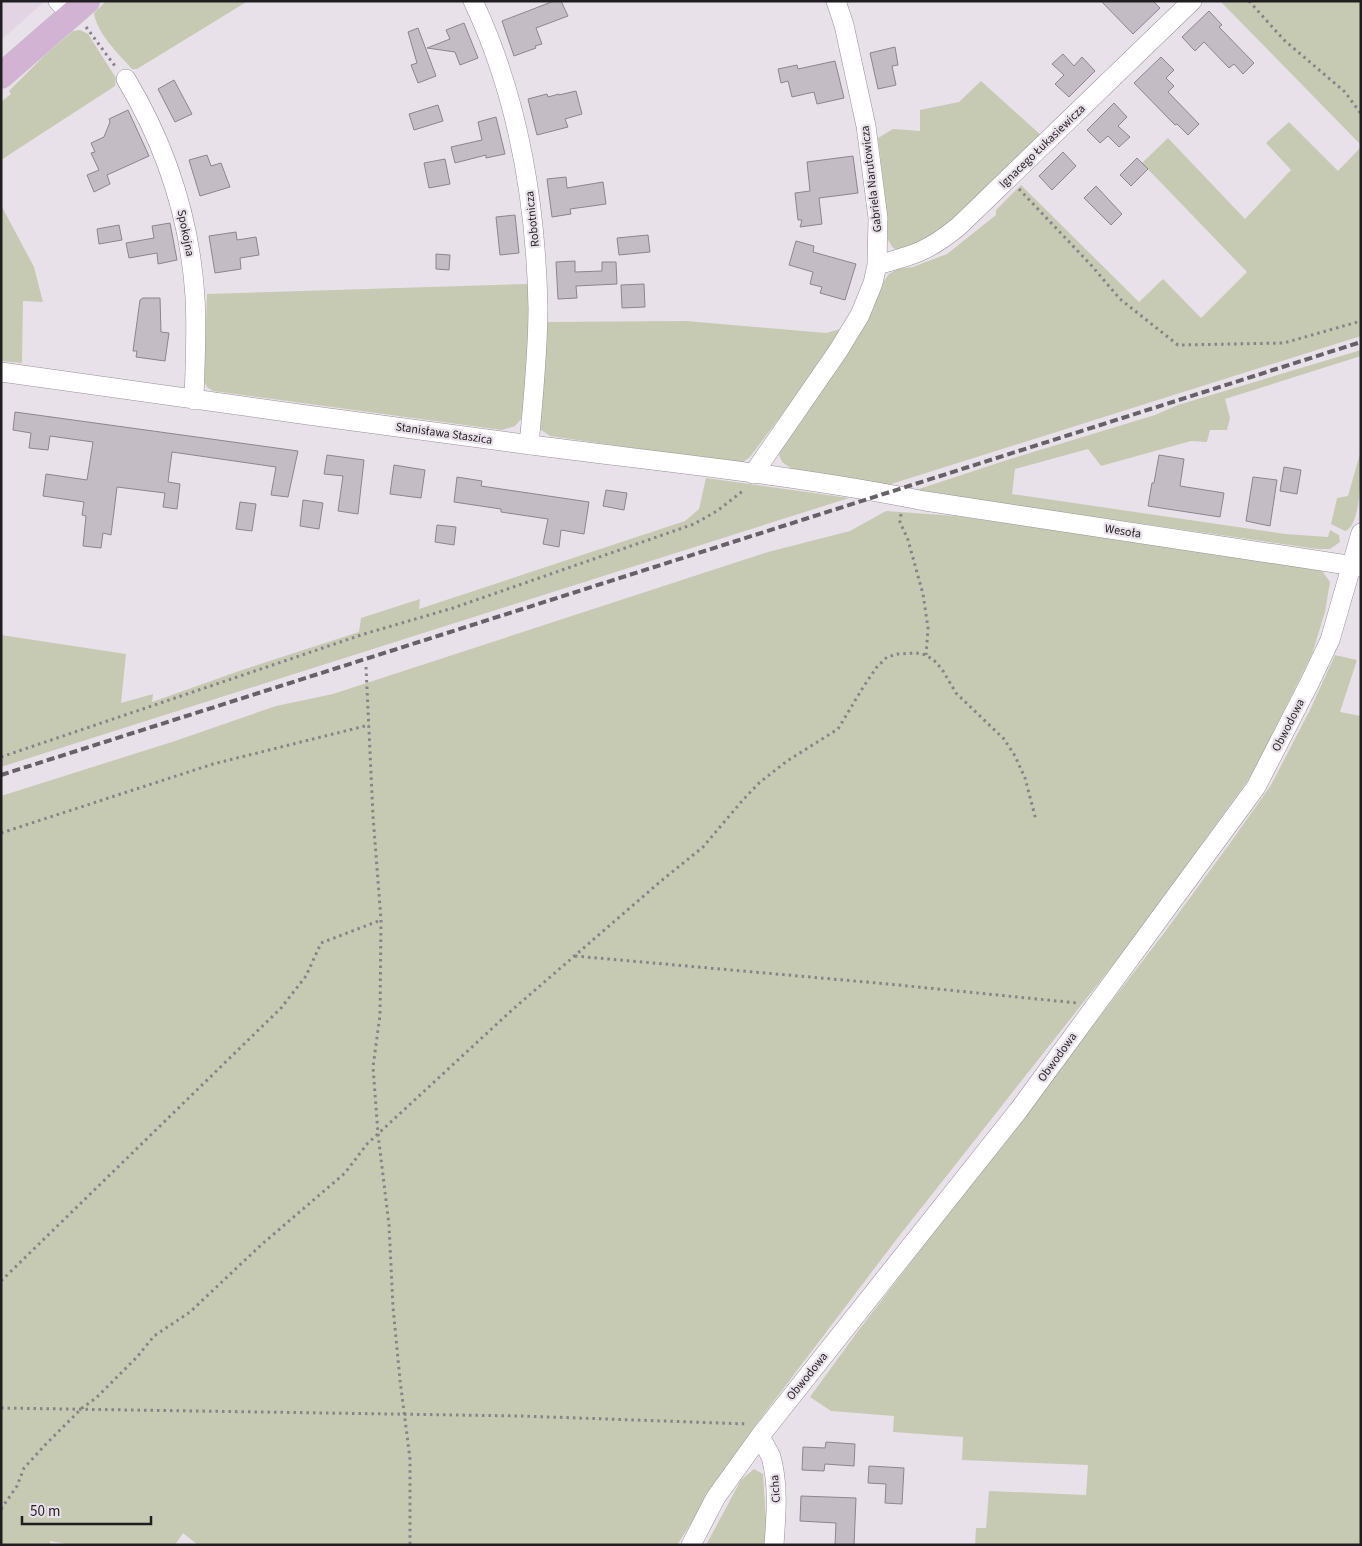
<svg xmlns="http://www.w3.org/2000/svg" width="1362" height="1546" font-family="'Source Sans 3',sans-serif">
<rect width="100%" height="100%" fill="#e9e1e9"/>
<path fill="#e2d4e2" d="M 1,1 L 45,1 L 1,40 Z"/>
<path fill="#c6cab3" d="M 106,1 L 248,1 L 137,69 L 132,69 C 118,53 97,34 94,13 Z
M 1220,1 L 1361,1 L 1361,145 Z
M 80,30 L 88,34 L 116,78 L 115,86 L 1,160 L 1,102 L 11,94 L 9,91 L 45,55 L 73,31 Z
M 981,81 L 1043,137 L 941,234 L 898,250 L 893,248 L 888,240 L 885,196 L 878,138 L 893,129 L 920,131 L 920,110 L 959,102 Z
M 1289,122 L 1338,171 L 1361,147 L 1361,336 L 888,485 L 792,469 L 782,462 L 778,452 L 861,332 L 873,309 L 884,281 L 889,274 L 898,269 L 913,267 L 947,254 L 996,215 L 996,210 L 1021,185 L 1139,302 L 1163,279 L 1201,318 L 1247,272 L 1142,163 L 1168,138 L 1245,219 L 1291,170 L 1266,143 Z
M 1,205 L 34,267 L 43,302 L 23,301 L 22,363 L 1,361 Z
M 528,284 L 530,310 L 527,387 L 521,419 L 515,426 L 502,430 L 213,391 L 207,387 L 204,381 L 207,294 Z
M 686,321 L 826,333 L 844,328 L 824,358 L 750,457 L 743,462 L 735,463 L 550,436 L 541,430 L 538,420 L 544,322 Z
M 1361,350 L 1361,356 L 1225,399 L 1230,418 L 1227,430 L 1210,430 L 1207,442 L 1191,441 L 1101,466 L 1088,449 L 1015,469 L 1012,494 L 1285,534 L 1328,537 L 1330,530 L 1339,535 L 1340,542 L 1330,549 L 1317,549 L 923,492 L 919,489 L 1004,461 L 1155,415 L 1178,405 Z
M 1361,450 C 1361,467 1362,526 1345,531 L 1331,524 L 1337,498 L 1348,496 Z
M 706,478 L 849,498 L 1,767 L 1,635 L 126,654 L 121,703 L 153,694 L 152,702 L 242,670 L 359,632 L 361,618 L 420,599 L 419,609 L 685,521 L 699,509 Z
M 886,511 L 956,516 L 1315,568 L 1323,572 L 1330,582 L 1325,612 L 1312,654 L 1253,773 L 1127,947 L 896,1240 L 752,1430 L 677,1545 L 198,1545 L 183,1533 L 175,1545 L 72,1545 L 50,1541 L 50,1545 L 1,1545 L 1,796 L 175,741 L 276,706 L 333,694 L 768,552 L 850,531 Z
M 1335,655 L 1357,660 L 1340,712 L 1361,716 L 1361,1545 L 975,1545 L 976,1528 L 986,1528 L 989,1491 L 1086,1495 L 1088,1465 L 962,1460 L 963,1437 L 893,1432 L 894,1416 L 831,1411 L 810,1397 L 855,1335 L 1161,937 L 1228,846 L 1271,785 L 1310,710 Z
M 754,1469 L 763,1474 L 766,1519 L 765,1545 L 706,1545 L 741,1480 Z"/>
<path fill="#c4bcc4" stroke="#8d858d" d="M 554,1 L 561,1 L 568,16 L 536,28 L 542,44 L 535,46 L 536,48 L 514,56 L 502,21 Z
M 1101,1 L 1153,1 L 1160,8 L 1133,34 Z
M 1209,11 L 1222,25 L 1219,27 L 1254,63 L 1243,74 L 1234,64 L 1229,68 L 1204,42 L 1195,51 L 1182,37 Z
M 464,23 L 478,58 L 460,65 L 455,52 L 427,48 L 450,39 L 446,30 Z
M 418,28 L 436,76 L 418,83 L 411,65 L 417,63 L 408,32 Z
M 895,47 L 898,65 L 892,66 L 896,85 L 878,89 L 870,53 Z
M 1063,54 L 1074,66 L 1082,57 L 1095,71 L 1069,97 L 1055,84 L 1064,75 L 1052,64 Z
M 1161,57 L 1174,70 L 1166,78 L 1174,86 L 1168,92 L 1199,124 L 1188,135 L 1177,124 L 1175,125 L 1134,83 Z
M 835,61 L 844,98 L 817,104 L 814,92 L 792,97 L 788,81 L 781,83 L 778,69 L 797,65 L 798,69 Z
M 174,80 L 192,114 L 175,122 L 158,89 Z
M 576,91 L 582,114 L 565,119 L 568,127 L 537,135 L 528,99 L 547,94 L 548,97 L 559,94 L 559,95 Z
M 1114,103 L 1127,117 L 1118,126 L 1130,137 L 1119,147 L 1108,136 L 1100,143 L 1087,130 Z
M 438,105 L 443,121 L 414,130 L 409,114 Z
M 128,110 L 149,156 L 107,175 L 110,184 L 94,192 L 87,175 L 99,170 L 91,153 L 95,152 L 91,143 L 104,137 L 110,122 L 109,119 Z
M 496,117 L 505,154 L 486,158 L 486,155 L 455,163 L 451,147 L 482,140 L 478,122 Z
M 1063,152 L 1076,166 L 1052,190 L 1039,176 Z
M 207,155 L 211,166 L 221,163 L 230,187 L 200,196 L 189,160 Z
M 853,156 L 858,193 L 819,198 L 822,224 L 800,227 L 802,220 L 798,220 L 795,193 L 810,191 L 807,162 Z
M 1137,158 L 1148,169 L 1131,186 L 1120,175 Z
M 445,159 L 450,184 L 429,188 L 424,163 Z
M 566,177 L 567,188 L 603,182 L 606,204 L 570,209 L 571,214 L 552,217 L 547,179 Z
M 1096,186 L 1122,214 L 1111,225 L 1084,198 Z
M 515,215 L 519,253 L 500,255 L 496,217 Z
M 170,223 L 177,260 L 158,264 L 157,253 L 129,258 L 126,243 L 154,238 L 152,226 Z
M 119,225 L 122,240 L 99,244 L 97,229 Z
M 236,232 L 237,240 L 256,237 L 259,255 L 240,258 L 241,269 L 215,273 L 209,236 Z
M 648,235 L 650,252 L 619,255 L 617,238 Z
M 796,241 L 814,246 L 813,252 L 856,264 L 845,300 L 820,293 L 822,287 L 810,284 L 813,272 L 789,265 Z
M 436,254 L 450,255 L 449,270 L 436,269 Z
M 575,261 L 575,272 L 602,271 L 602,262 L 616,262 L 617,284 L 576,286 L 577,298 L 558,299 L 556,262 Z
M 644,284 L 645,307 L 622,308 L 621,285 Z
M 143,298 L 160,298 L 161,332 L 169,333 L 165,361 L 136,357 L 137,351 L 133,351 L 140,300 Z
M 15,412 L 298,451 L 288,497 L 271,495 L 276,467 L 172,452 L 168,482 L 180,484 L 177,509 L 163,507 L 165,493 L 117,487 L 111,535 L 103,533 L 101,548 L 83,546 L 86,516 L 82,515 L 84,502 L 43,496 L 46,474 L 87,480 L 93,442 L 50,436 L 48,450 L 29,448 L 31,433 L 13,430 Z
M 327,455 L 364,460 L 358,514 L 338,511 L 343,476 L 324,474 Z
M 1159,455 L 1184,459 L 1180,486 L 1224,493 L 1220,517 L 1148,506 L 1152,483 L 1154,483 Z
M 394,465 L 425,470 L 421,498 L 390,494 Z
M 1284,467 L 1301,470 L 1297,494 L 1280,491 Z
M 457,477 L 482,481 L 481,486 L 589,502 L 584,534 L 561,530 L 559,547 L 543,544 L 548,519 L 501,512 L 501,509 L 454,502 Z
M 1253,477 L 1277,480 L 1270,526 L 1246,521 Z
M 606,490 L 627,493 L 624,510 L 603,506 Z
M 303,500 L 323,503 L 319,529 L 300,526 Z
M 240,502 L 256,504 L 252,531 L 236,529 Z
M 437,525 L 456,527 L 454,545 L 435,542 Z
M 826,1442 L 855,1444 L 854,1466 L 825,1464 L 824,1471 L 802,1470 L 803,1447 L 825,1448 Z
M 869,1466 L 904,1468 L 902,1504 L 885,1503 L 886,1484 L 868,1483 Z
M 801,1496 L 856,1498 L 854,1545 L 835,1545 L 836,1523 L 800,1521 Z"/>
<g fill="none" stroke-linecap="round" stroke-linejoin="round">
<g stroke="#979097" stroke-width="20">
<path id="minor" d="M 58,1 L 72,15
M 473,1 C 518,96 536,204 538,308 C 538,354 533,400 529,445
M 126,79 C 166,146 190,218 195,297 C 197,331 195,366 194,400
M 877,265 C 914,255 929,251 959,226 L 1192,1
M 1,372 C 178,397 354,422 531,445 C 662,462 795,475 925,501 L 1361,567
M 753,474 L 838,351 L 860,315 L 873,283 L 877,265 L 878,218 L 866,126 L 844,25 L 836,1
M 760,1436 C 763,1443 768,1450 771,1457 C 779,1485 776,1516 774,1545
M 691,1545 L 716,1497 L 760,1436 L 1018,1111 L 1256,787 L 1309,684 L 1330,640 L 1361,533"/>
</g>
<g stroke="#c1c0c1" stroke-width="26">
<path id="major" d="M 1,76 L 87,1"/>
</g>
<path stroke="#888388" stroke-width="3" stroke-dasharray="2.5 4" stroke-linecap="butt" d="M 1249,1 L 1284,40 L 1345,92 L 1361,114
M 86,27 L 115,66
M 1019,189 L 1091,265 L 1120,299 L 1178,345 L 1284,343 L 1361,321
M 901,514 L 900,522 L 908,540 L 923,594 L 928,628 L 926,655
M 366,667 L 373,816 L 381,920 L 380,1015 L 373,1067 L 378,1134 L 389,1225 L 393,1307 L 400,1380 L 410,1459 L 410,1545
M 1,757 L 364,634 L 453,608 L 694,524 L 717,511 L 744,490
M 1,833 L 213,764 L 369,725
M 575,956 L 888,984 L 1077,1003
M 1,1281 L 281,1008 L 306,976 L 321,943 L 381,920
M 1,1408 L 521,1416 L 748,1424
M 1,1509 L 17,1486 L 24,1468 L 46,1444 L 82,1408 L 96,1398 L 137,1357 L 154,1336 L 190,1312 L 261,1245 L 345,1173 L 367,1144 L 512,1010 L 661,881 L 703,847 L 742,801 L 759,783 L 787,761 L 838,729 L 862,689 L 876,668 L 887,657 L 898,654 L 916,653 L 926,655 L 936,662 L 943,671 L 956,693 L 1004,739 L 1015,756 L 1025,778 L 1036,820"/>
<use href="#minor" stroke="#fff" stroke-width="19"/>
<use href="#major" stroke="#d2b3d4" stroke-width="25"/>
<path stroke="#666166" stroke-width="4" stroke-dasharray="8 4" stroke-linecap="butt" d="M 1,775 L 1361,342"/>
</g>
<g text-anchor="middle" stroke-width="4.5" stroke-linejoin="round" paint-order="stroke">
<g font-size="12" fill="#211e21" stroke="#e9e1e9">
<text transform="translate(1042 146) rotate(-44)" y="4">Ignacego Łukasiewicza</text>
<text transform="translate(871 179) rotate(-97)" y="4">Gabriela Narutowicza</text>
<text transform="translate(532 219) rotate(-96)" y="4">Robotnicza</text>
<text transform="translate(186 233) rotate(79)" y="4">Spokojna</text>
<text transform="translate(444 433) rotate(8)" y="4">Stanisława Staszica</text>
<text transform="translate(1123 531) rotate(9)" y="4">Wesoła</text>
<text transform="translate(1288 725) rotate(-63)" y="4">Obwodowa</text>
<text transform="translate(1057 1057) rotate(-54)" y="4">Obwodowa</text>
<text transform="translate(807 1376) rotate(-51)" y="4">Obwodowa</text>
<text transform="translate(775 1489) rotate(-94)" y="4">Cicha</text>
</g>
</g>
<rect width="1362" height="1546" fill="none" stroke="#211e21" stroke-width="5"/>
<path d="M22 1516v8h129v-8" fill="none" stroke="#211e21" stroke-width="2.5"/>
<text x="30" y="1516" font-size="15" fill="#211e21" stroke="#e9e1e9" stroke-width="4" paint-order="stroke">50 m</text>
</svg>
